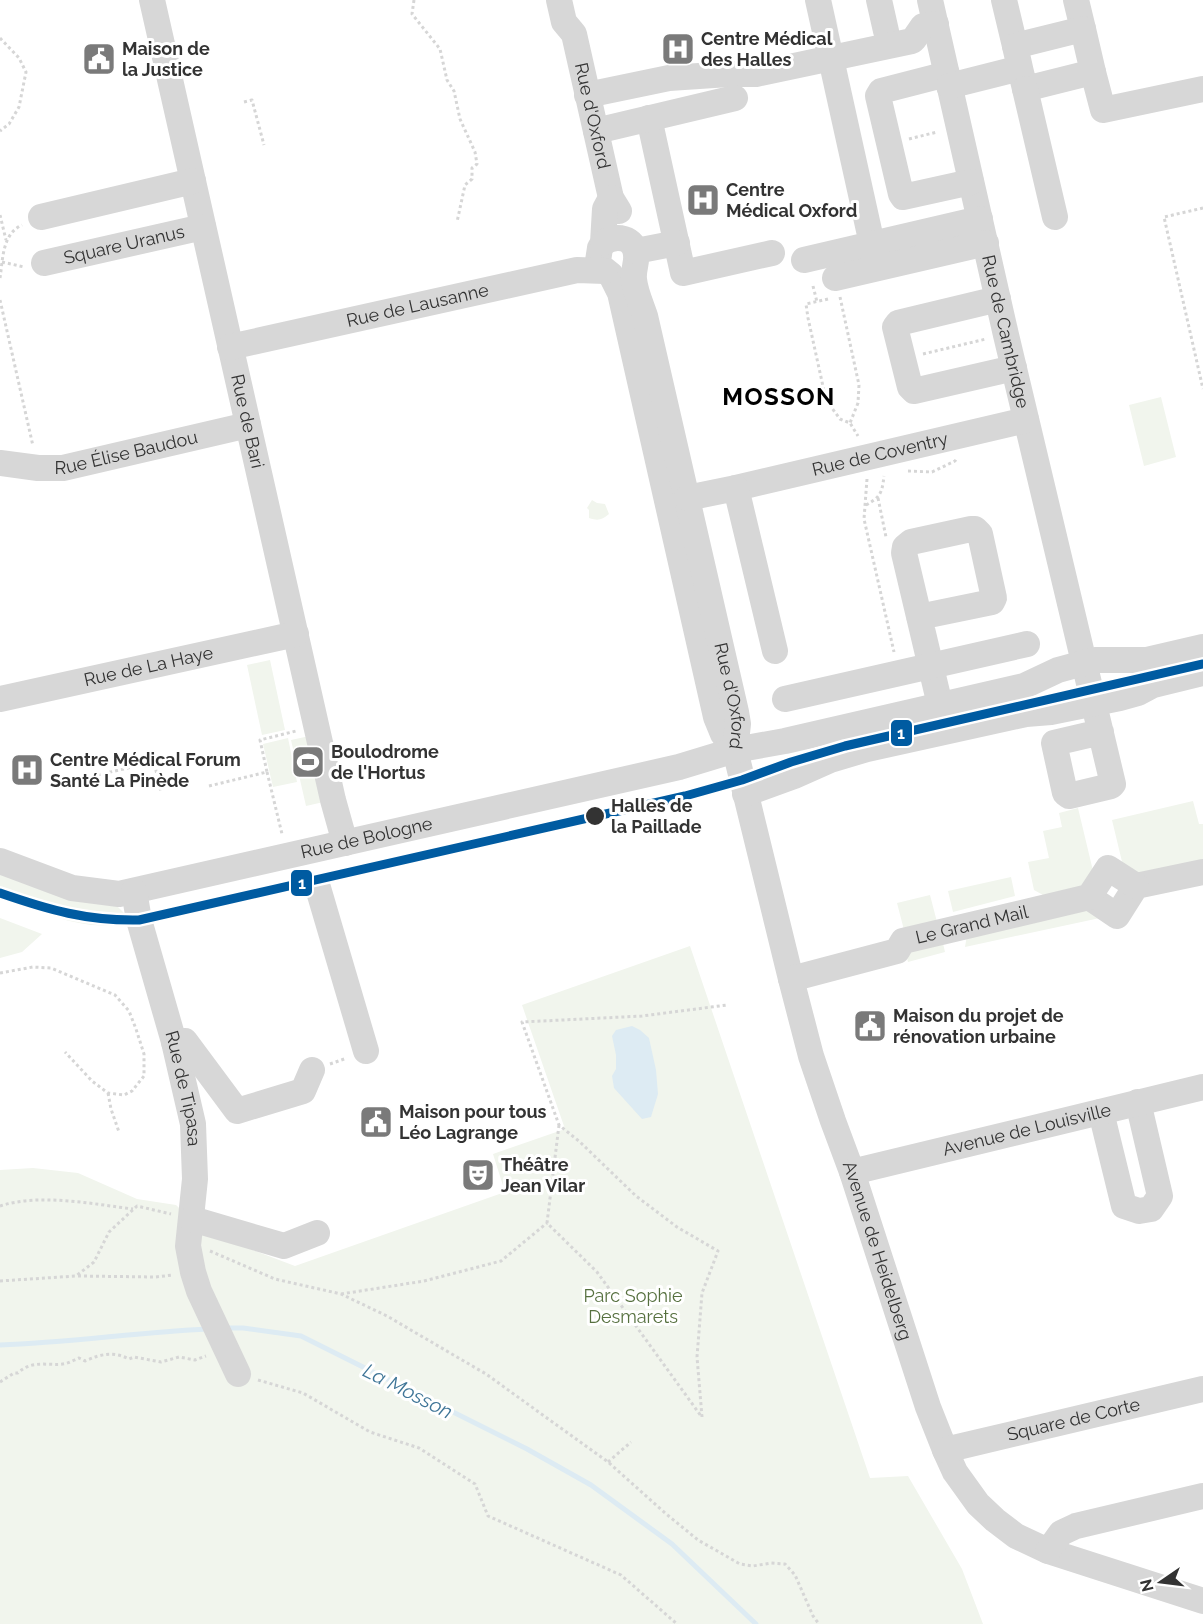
<svg xmlns="http://www.w3.org/2000/svg" width="1203" height="1624" font-family="Raleway,sans-serif">
<rect width="100%" height="100%" fill="#fff"/>
<path fill="#f1f5ed" d="M 1161,397 L 1176,457 L 1144,466 L 1129,405 Z
M 592,500 L 597,503 L 605,504 L 609,514 C 602,520 598,521 589,518 L 589,510 L 587,508 Z
M 270,660 L 285,730 L 262,735 L 247,665 Z
M 314,735 L 328,801 L 306,806 L 291,740 Z
M 288,738 L 297,782 L 273,787 L 263,744 Z
M 1193,801 L 1199,824 L 1203,824 L 1203,862 L 1136,877 L 1124,870 L 1112,820 Z
M 1078,808 L 1094,875 L 1083,888 L 1043,895 L 1034,890 L 1028,862 L 1049,858 L 1043,831 L 1062,827 L 1059,813 Z
M 0,871 L 115,904 L 124,913 L 130,925 C 117,925 104,926 91,925 C 59,921 30,908 0,897 Z
M 1011,877 L 1015,896 L 953,912 L 948,891 Z
M 930,895 L 937,922 L 904,930 L 897,903 Z
M 1087,908 L 1100,918 L 965,947 L 967,935 Z
M 0,918 L 42,934 L 22,952 L 0,958 Z
M 942,939 L 945,952 L 908,962 L 905,950 Z
M 690,946 L 870,1478 L 908,1476 L 962,1569 L 983,1624 L 0,1624 L 0,1170 L 33,1168 L 78,1173 L 137,1199 L 176,1205 L 203,1231 L 295,1266 L 505,1192 L 493,1154 L 565,1129 L 522,1005 Z"/>
<path fill="#ddebf3" d="M 632,1026 L 640,1030 L 649,1038 L 656,1070 L 658,1094 L 651,1117 L 642,1119 L 614,1088 L 612,1076 L 616,1069 L 616,1055 L 612,1036 L 616,1030 Z"/>
<g fill="none" stroke-linecap="round" stroke-linejoin="round">
<path stroke="#ddebf3" stroke-width="5" d="M 226,1328 L 243,1328 L 301,1336 L 527,1449 L 591,1485 L 672,1544 L 756,1624
M 0,1345 C 69,1343 138,1332 208,1329"/>
<path stroke="#d6d6d6" stroke-width="3" stroke-dasharray="3 3" stroke-linecap="butt" d="M 414,0 L 412,14 L 440,49 L 447,80 L 454,91 L 460,119 L 475,152 L 477,164 L 472,168 L 472,179 L 465,185 L 457,222
M 0,38 L 19,58 L 26,72 L 19,107 L 9,124 L 0,131
M 244,102 L 252,100 L 264,145
M 909,139 L 937,132
M 1203,208 L 1164,217 L 1203,389
M 0,215 L 6,240
M 2,262 L 24,267
M 0,278 C 3,259 2,234 22,225
M 813,286 L 817,302
M 840,297 L 859,385 L 858,403 L 850,423
M 828,299 L 806,304 L 808,318 L 826,400 L 840,419 L 850,423 L 858,436
M 0,300 L 33,446
M 923,354 L 986,339
M 908,471 L 932,472 L 955,461 L 957,458
M 867,479 L 864,519 L 894,652
M 878,498 L 886,537
M 866,505 C 880,497 882,494 884,476
M 267,772 L 282,834
M 80,779 L 154,762 L 161,792
M 209,786 L 267,772 L 260,740 L 296,731
M 0,973 L 33,967 L 51,968 L 115,995 L 129,1011 L 136,1029 L 144,1054 L 144,1076 L 132,1091 L 124,1095 L 108,1093 L 92,1081 L 65,1052
M 330,1064 L 347,1058
M 108,1093 L 111,1109 L 119,1132
M 559,1125 L 547,1223 L 597,1272 L 701,1416
M 0,1206 C 41,1193 92,1204 133,1209
M 210,1251 L 275,1279 L 341,1294 L 387,1316 L 486,1374 L 608,1462 L 665,1513 L 698,1540 L 740,1564 L 753,1566 L 771,1563 L 785,1564 L 795,1575 L 813,1616 L 819,1624
M 78,1276 L 155,1277 L 173,1275
M 0,1281 L 76,1276 L 94,1262 L 109,1232 L 137,1206 L 171,1214
M 341,1294 L 424,1281 L 501,1261 L 547,1223
M 258,1380 L 303,1393 L 370,1432 L 419,1448 L 475,1484 L 488,1516 L 621,1575 L 677,1624
M 0,1382 L 14,1373 L 18,1373 C 34,1357 55,1369 70,1362 C 73,1361 76,1359 79,1358 L 85,1361 C 101,1354 113,1351 129,1359 L 134,1357 L 161,1362 L 179,1357 L 195,1360 L 206,1356
M 702,1417 L 697,1357 L 702,1293 L 718,1251 L 677,1227 L 636,1196 L 580,1142 L 559,1125 L 522,1022 L 642,1016 L 727,1005
M 608,1462 L 631,1442"/>
<g stroke="#d7d7d7" stroke-width="26">
<path id="s1" d="M 152,0 L 333,800 L 345,843"/>
<path id="s2" d="M 559,0 L 564,22 L 574,34 L 611,198 L 619,211"/>
<path d="M 818,0 L 872,244"/>
<path d="M 879,0 L 886,31"/>
<path id="s3" d="M 930,0 L 1006,335 L 1113,784 L 1111,786 L 1069,796 L 1065,793 L 1054,743 L 1101,732"/>
<path d="M 1004,0 L 1015,46"/>
<path d="M 1076,0 L 1083,29"/>
<path d="M 1093,72 L 1103,110 L 1203,89"/>
<path d="M 947,74 L 881,91 L 878,96 L 901,194 L 903,197 L 971,182"/>
<path d="M 949,86 L 1020,68 L 1025,89 L 1093,72 L 1083,29 L 1015,46 L 1020,68"/>
<path d="M 1025,89 L 1055,217"/>
<path d="M 587,95 L 669,78 L 729,74 L 756,74 L 912,41 L 914,39 L 923,26 L 936,24"/>
<path d="M 649,118 L 683,273 L 772,253"/>
<path d="M 596,131 L 735,98"/>
<path d="M 611,198 L 605,209 L 603,243 L 600,248 L 598,261 L 601,267 L 611,275 L 620,293 L 716,717 L 723,734 L 735,750"/>
<path d="M 41,217 L 193,181"/>
<path id="s4" d="M 603,243 C 616,234 635,237 636,255 C 637,263 633,270 634,279 C 635,291 641,304 645,316 L 736,712 L 738,724 L 735,750 L 791,979 L 811,1056 L 833,1121 L 852,1172 L 928,1407 L 945,1450 L 955,1472 L 978,1504 L 995,1520 L 1016,1536 L 1048,1551 L 1203,1601"/>
<path d="M 636,251 L 677,243"/>
<path d="M 804,260 L 980,219"/>
<path id="s5" d="M 44,263 L 203,227"/>
<path d="M 835,278 L 986,243"/>
<path d="M 998,299 L 898,323 L 895,327 L 910,387 L 914,391 L 1014,368"/>
<path id="s6" d="M 230,347 L 577,270 L 605,271"/>
<path id="s7" d="M 0,463 L 38,468 L 63,468 L 248,425"/>
<path id="s8" d="M 736,488 L 1026,420"/>
<path d="M 687,498 L 736,488 L 775,651"/>
<path d="M 919,617 L 992,602 L 994,598 L 980,534 L 975,529 L 971,529 L 911,542 L 905,547 L 904,553 L 940,705"/>
<path id="s9" d="M 0,699 L 296,634"/>
<path d="M 785,699 L 1027,644"/>
<path d="M 745,794 L 794,776 L 830,760 L 867,749 L 1026,714 L 1051,712 L 1120,698 L 1138,693 L 1153,685 L 1203,673"/>
<path id="s10" d="M 0,861 L 72,888 L 119,894 L 679,767 L 735,750 L 785,741 L 1024,686 L 1058,670 L 1095,660 L 1147,660 L 1203,647"/>
<path d="M 318,888 L 366,1051"/>
<path id="s11" d="M 134,891 L 139,920 L 174,1042 L 193,1124 L 195,1179 L 188,1246 L 193,1272 L 199,1291 L 238,1374"/>
<path d="M 1089,897 L 1117,916 L 1136,886 L 1203,872"/>
<path id="s12" d="M 791,979 L 897,951 L 903,941 L 1089,897 L 1108,868 L 1136,886"/>
<path d="M 174,1042 L 185,1041 L 237,1111 L 303,1091 L 312,1070"/>
<path d="M 1101,1112 L 1124,1206 L 1139,1211 L 1151,1209 L 1160,1196 L 1138,1102"/>
<path id="s13" d="M 852,1172 L 1203,1087"/>
<path d="M 192,1219 L 284,1246 L 317,1233"/>
<path id="s14" d="M 945,1450 L 1203,1389"/>
<path d="M 1048,1551 L 1061,1533 L 1076,1526 L 1203,1496"/>
</g>
<g stroke="#fff" stroke-width="14">
<path id="tram-1" d="M 0,893 C 49,910 87,921 139,920 L 685,796 L 742,780 L 791,762 L 845,746 L 1203,664"/>
</g>
<use href="#tram-1" stroke="#005ba1" stroke-width="9"/>
</g>
<defs>
<g id="hospital-square" transform="scale(1.725)"><rect x="-9" y="-9" width="18" height="18" rx="4" fill="#7a7a7a" stroke="#fff"/><path d="M-5-5h3v3.5h4V-5h3V5h-3V1.5h-4V5h-3Z" fill="#fff"/></g>
<g id="civic-square" transform="scale(1.725)"><rect x="-9" y="-9" width="18" height="18" rx="4" fill="#7a7a7a" stroke="#fff"/><path d="M-.6-6.5H3V-4.5H.6V-3L4-1V1h2V6H-6V1h2V-1L-.6-3ZM-1.2 2.5V6h2.4V2.5Z" fill="#fff"/></g>
<g id="stadium-square" transform="scale(1.725)"><rect x="-9" y="-9" width="18" height="18" rx="4" fill="#7a7a7a" stroke="#fff"/><path d="M0-5a6.5 5 0 1 0 0 10a6.5 5 0 1 0 0-10ZM-3.5-1.8h7v3.6h-7Z" fill="#fff"/></g>
<g id="theatre-square" transform="scale(1.725)"><rect x="-9" y="-9" width="18" height="18" rx="4" fill="#7a7a7a" stroke="#fff"/><path d="M-5-5.5Q0-4 5-5.5V0Q5 5 0 6Q-5 5-5 0ZM-3.3-2.5H-1v1.5H-3.3ZM1-2.5H3.3v1.5H1ZM-2.8 1Q0 5.5 2.8 1Z" fill="#fff"/></g>
</defs>
<g fill-rule="evenodd">
<use href="#hospital-square" x="678" y="49"/>
<use href="#civic-square" x="99" y="59"/>
<use href="#hospital-square" x="703" y="200"/>
<use href="#stadium-square" x="308" y="762"/>
<use href="#hospital-square" x="27" y="770"/>
<use href="#civic-square" x="870" y="1026"/>
<use href="#civic-square" x="376" y="1122"/>
<use href="#theatre-square" x="478" y="1175"/>
</g>
<circle fill="#333" stroke="#fff" stroke-width="2" cx="595" cy="816" r="10"/>
<g text-anchor="middle" stroke-width="6" stroke-linejoin="round" paint-order="stroke">
<g font-size="18" font-weight="bold" fill="#333" stroke="#fff" text-anchor="start">
<text x="701" y="45">Centre Médical<tspan x="701" dy="21">des Halles</tspan></text>
<text x="122" y="55">Maison de<tspan x="122" dy="21">la Justice</tspan></text>
<text x="726" y="196">Centre<tspan x="726" dy="21">Médical Oxford</tspan></text>
<text x="331" y="758">Boulodrome<tspan x="331" dy="21">de l'Hortus</tspan></text>
<text x="50" y="766">Centre Médical Forum<tspan x="50" dy="21">Santé La Pinède</tspan></text>
<text x="893" y="1022">Maison du projet de<tspan x="893" dy="21">rénovation urbaine</tspan></text>
<text x="399" y="1118">Maison pour tous<tspan x="399" dy="21">Léo Lagrange</tspan></text>
<text x="501" y="1171">Théâtre<tspan x="501" dy="21">Jean Vilar</tspan></text>
</g>
<g font-size="18" fill="#333" stroke="#fff">
<text dy="6" stroke="none"><textPath href="#s2" startOffset="122">Rue d'Oxford</textPath></text>
<text dy="6" stroke="none"><textPath href="#s5" startOffset="82">Square Uranus</textPath></text>
<text dy="6" stroke="none"><textPath href="#s6" startOffset="192">Rue de Lausanne</textPath></text>
<text dy="6" stroke="none"><textPath href="#s3" startOffset="340">Rue de Cambridge</textPath></text>
<text dy="6" stroke="none"><textPath href="#s1" startOffset="432">Rue de Bari</textPath></text>
<text dy="6" stroke="none"><textPath href="#s7" startOffset="128">Rue Élise Baudou</textPath></text>
<text dy="6" stroke="none"><textPath href="#s8" startOffset="148">Rue de Coventry</textPath></text>
<text dy="6" stroke="none"><textPath href="#s9" startOffset="152">Rue de La Haye</textPath></text>
<text dy="6" stroke="none"><textPath href="#s4" startOffset="496">Rue d'Oxford</textPath></text>
<text dy="6" stroke="none"><textPath href="#s10" startOffset="378">Rue de Bologne</textPath></text>
<text dy="6" stroke="none"><textPath href="#s12" startOffset="192">Le Grand Mail</textPath></text>
<text dy="6" stroke="none"><textPath href="#s11" startOffset="204">Rue de Tipasa</textPath></text>
<text dy="6" stroke="none"><textPath href="#s13" startOffset="180">Avenue de Louisville</textPath></text>
<text dy="6" stroke="none"><textPath href="#s4" startOffset="1072">Avenue de Heidelberg</textPath></text>
<text dy="6" stroke="none"><textPath href="#s14" startOffset="132">Square de Corte</textPath></text>
</g>
<g font-size="18" font-weight="bold" fill="#333" stroke="#fff" text-anchor="start">
<text x="611" y="812">Halles de<tspan x="611" dy="21">la Paillade</tspan></text>
</g>
<g font-size="18" fill="#56703f" stroke="#fff">
<text x="633" y="1302">Parc Sophie<tspan x="633" dy="21">Desmarets</tspan></text>
</g>
<g font-size="20" font-style="italic" fill="#3f7597" stroke="#fff">
<text transform="translate(408 1391) rotate(27)" y="7">La Mosson</text>
</g>
<g font-size="24" font-weight="bold" letter-spacing="1.5" fill="#000" stroke="#fff">
<text x="779" y="405">MOSSON</text>
</g>
</g>
<g stroke="#fff" stroke-width="2">
<rect x="890" y="719" width="23" height="28" rx="6" fill="#005ba1"/>
<rect x="290" y="869" width="23" height="28" rx="6" fill="#005ba1"/>
</g>
<g font-size="16" text-anchor="middle" font-weight="bold" fill="#fff">
<text x="901" y="739">1</text>
<text x="302" y="889">1</text>
</g>
<g transform="translate(1161 1582) rotate(256)" stroke="#ffffff" stroke-width="4.5" paint-order="stroke">
<path d="M0-4.5L10 22L0 15L-10 22Z" fill="#333333"/>
<text y="-9" font-size="16" font-weight="bold" text-anchor="middle" fill="#333333">N</text>
</g>
</svg>
